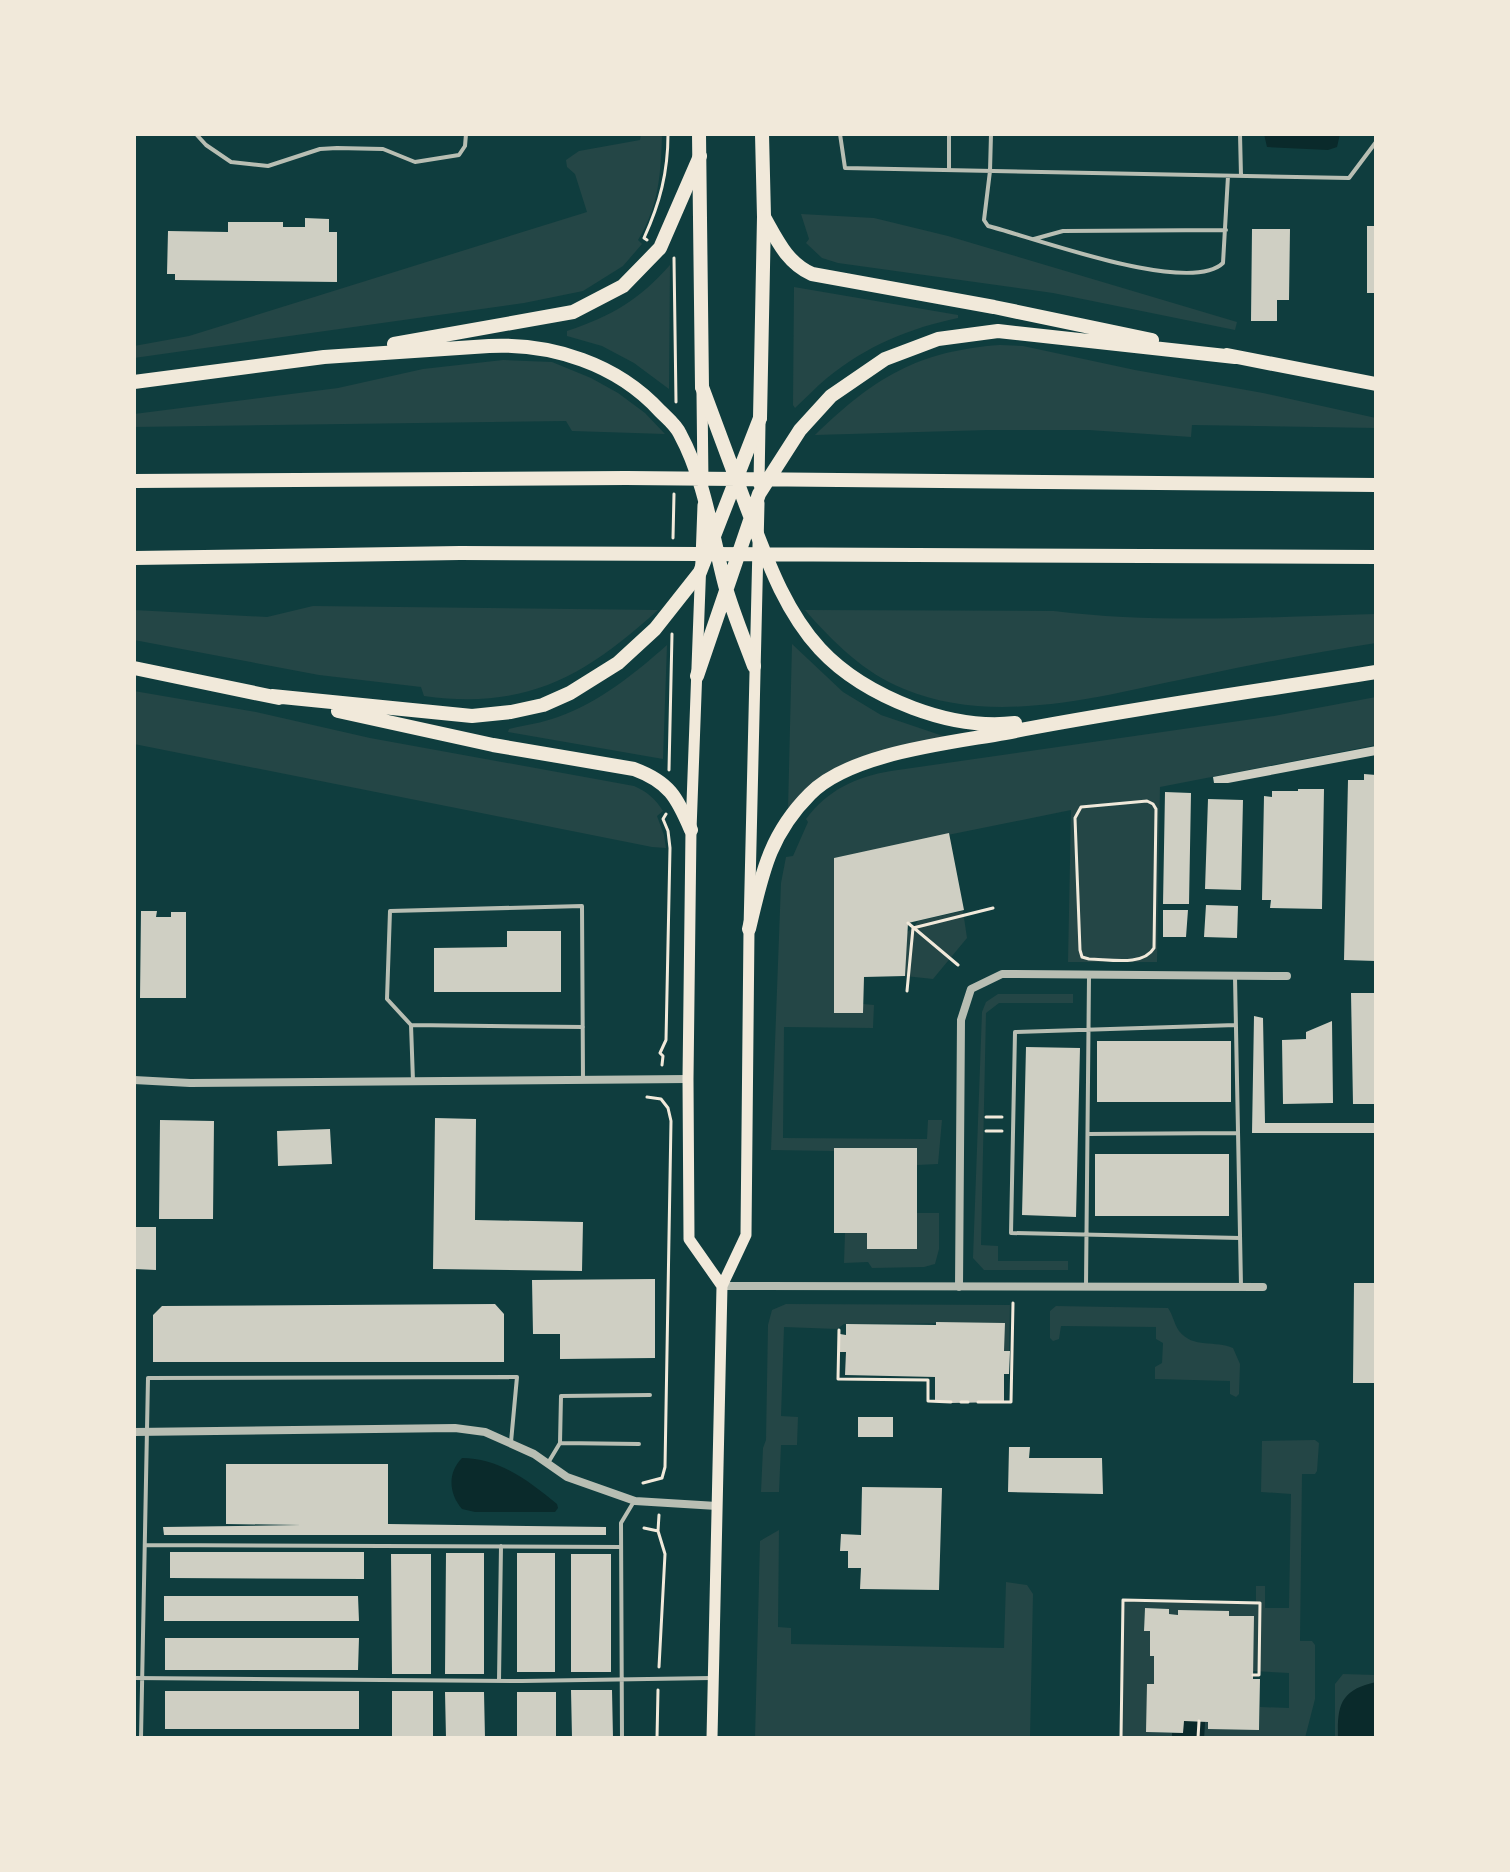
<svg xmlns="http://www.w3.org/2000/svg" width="1510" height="1872" font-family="'Asap Condensed',sans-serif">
<rect width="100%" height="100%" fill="#0f3d3e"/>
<path fill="#244646" d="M 641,134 L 662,134 C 661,173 659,206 638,240 L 642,244 L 623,266 L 583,291 L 524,303 L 134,358 L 134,346 L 189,336 L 587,212 L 575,174 L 567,167 L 566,160 L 579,151 L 640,140 Z
M 801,214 L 874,218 L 948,236 L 1237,322 L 1235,330 L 1053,293 L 838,263 L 822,258 L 806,243 L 809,239 Z
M 670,265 L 669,389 L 634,363 L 602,346 L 567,336 L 567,331 C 612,316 639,300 670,265 Z
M 794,287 L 958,315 L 958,318 C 910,328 866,346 827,378 C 816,387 806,398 795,408 L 793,405 Z
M 1000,345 L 1023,346 L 1135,370 L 1263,393 L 1376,418 L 1376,428 L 1192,425 L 1191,437 L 1089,430 L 988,430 L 815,435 C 874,378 917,351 1000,345 Z
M 503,360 L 552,362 L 591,378 L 618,393 L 645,413 L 665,434 L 572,431 L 566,421 L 134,427 L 134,414 L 338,388 L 423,369 Z
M 313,606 L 658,610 C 584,677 526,710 424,696 L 421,687 L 319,675 L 134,640 L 134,610 L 267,617 Z
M 805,610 L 1054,611 C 1156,624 1272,617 1376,614 L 1376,643 C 1318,652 1260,663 1203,675 C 1107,694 998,728 904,689 C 864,673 833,642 805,610 Z
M 792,644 L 843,692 L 881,715 L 946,737 L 945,740 C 882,750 829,755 788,810 Z
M 667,645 L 663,759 L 508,732 L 509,729 C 525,725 542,723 558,717 C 600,702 634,674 667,645 Z
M 134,691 L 256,712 L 370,738 L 634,786 C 647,792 655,798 663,811 L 657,816 L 664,835 L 666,848 L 652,847 L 134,744 Z
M 1376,697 L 1376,745 L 1160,787 L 1157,962 L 1068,962 L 1071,810 L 834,858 L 834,1012 L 862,1013 L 863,1004 L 874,1005 L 873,1028 L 784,1027 L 783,1138 L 927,1139 L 928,1120 L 942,1120 L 938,1164 L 917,1165 L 834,1151 L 771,1150 L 781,883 L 786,857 L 793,856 L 808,822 L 806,819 C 828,790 855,777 891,771 L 1274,716 Z
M 963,911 L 967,938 L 933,979 L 905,976 L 907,932 L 913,928 L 918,921 Z
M 998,994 L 1073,994 L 1073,1003 L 999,1003 L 986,1013 L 981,1245 L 998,1246 L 998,1261 L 1068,1261 L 1068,1270 L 984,1270 L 973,1258 L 982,1012 L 986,1002 Z
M 917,1213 L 939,1213 L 939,1249 L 935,1264 L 924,1267 L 872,1268 L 868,1262 L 844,1263 L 845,1233 L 867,1233 L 867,1249 L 916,1249 Z
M 786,1304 L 1010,1305 L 1009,1351 L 1002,1351 L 1002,1323 L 844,1324 L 837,1329 L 784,1327 L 781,1416 L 798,1417 L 797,1445 L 781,1445 L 779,1492 L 761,1492 L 763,1448 L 766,1440 L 768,1325 L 772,1310 Z
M 1056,1306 L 1168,1308 C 1173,1315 1174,1324 1179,1331 C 1193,1349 1216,1340 1233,1348 L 1240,1364 L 1239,1394 L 1236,1397 L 1230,1394 L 1230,1381 L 1155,1379 L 1155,1367 L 1162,1363 L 1163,1343 L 1156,1339 L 1156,1327 L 1061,1326 L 1059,1339 L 1053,1341 L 1050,1338 L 1050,1311 Z
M 1315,1440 L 1319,1443 L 1317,1471 L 1315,1474 L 1302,1474 L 1300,1641 L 1312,1641 L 1315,1645 L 1315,1699 L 1305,1738 L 1204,1738 L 1205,1722 L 1259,1730 L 1260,1707 L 1289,1708 L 1289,1673 L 1253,1671 L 1254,1616 L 1229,1616 L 1229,1611 L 1179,1610 L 1178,1615 L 1169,1614 L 1168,1609 L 1145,1608 L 1144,1630 L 1150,1631 L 1150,1656 L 1154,1656 L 1154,1684 L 1146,1732 L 1172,1733 L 1172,1738 L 1121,1738 L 1123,1600 L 1256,1603 L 1256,1586 L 1265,1586 L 1265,1608 L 1289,1608 L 1291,1494 L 1261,1492 L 1262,1441 Z
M 779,1530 L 778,1627 L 791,1628 L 791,1644 L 1004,1648 L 1006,1582 L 1027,1585 L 1033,1594 L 1030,1738 L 755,1738 L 760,1541 Z
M 1343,1674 L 1376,1675 L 1376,1738 L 1335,1738 L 1335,1684 Z"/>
<path fill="#0a2a2b" d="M 1264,134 L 1340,134 L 1337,147 L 1328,150 L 1267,147 Z
M 462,1458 C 499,1458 529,1481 557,1504 L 558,1508 L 555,1512 L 475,1512 L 462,1509 C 449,1494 447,1473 462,1458 Z
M 1376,1682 L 1376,1738 L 1338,1738 C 1337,1704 1341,1690 1376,1682 Z
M 1184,1721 L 1205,1722 L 1204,1738 L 1172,1738 L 1172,1733 L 1183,1733 Z"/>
<path fill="#cfcfc3" d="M 305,218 L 329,219 L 329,232 L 337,232 L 337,282 L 175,280 L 175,274 L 167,274 L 168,231 L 228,232 L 228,222 L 283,222 L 283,227 L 305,227 Z
M 1367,226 L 1376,226 L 1376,293 L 1367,293 Z
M 1252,229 L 1290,229 L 1289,300 L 1277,300 L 1277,321 L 1251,321 Z
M 1376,746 L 1376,755 L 1228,783 L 1214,783 L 1213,777 Z
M 1364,774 L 1376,775 L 1376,961 L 1344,960 L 1348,780 L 1364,780 Z
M 1298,789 L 1324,789 L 1322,909 L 1270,908 L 1271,900 L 1262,900 L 1264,796 L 1272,797 L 1272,791 L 1298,791 Z
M 1165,792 L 1191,793 L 1189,904 L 1163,904 Z
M 1208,799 L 1243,800 L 1241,890 L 1205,889 Z
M 949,833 L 964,910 L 908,923 L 905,976 L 864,977 L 863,1013 L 834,1013 L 834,858 Z
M 1206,905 L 1238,906 L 1237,938 L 1204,937 Z
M 1163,910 L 1188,910 L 1186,937 L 1163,937 Z
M 141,911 L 157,911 L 156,917 L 171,917 L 171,912 L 186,912 L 186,998 L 140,998 Z
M 507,931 L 561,931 L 561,992 L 434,992 L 434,948 L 507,947 Z
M 1351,993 L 1376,993 L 1376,1104 L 1353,1104 Z
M 1254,1016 L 1263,1018 L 1265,1123 L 1376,1123 L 1376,1133 L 1252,1133 Z
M 1332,1021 L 1333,1103 L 1283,1104 L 1282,1040 L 1306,1039 L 1306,1032 Z
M 1097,1041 L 1231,1041 L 1231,1102 L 1097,1102 Z
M 1026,1047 L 1080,1048 L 1076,1217 L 1022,1215 Z
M 435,1118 L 476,1119 L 475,1220 L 583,1222 L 582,1271 L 433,1269 Z
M 160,1120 L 214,1121 L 213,1219 L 159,1219 Z
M 330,1129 L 332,1164 L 278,1166 L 277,1131 Z
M 834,1148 L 917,1148 L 917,1249 L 867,1249 L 867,1233 L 834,1233 Z
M 1095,1154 L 1229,1154 L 1229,1216 L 1095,1216 Z
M 134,1227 L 156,1227 L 156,1270 L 134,1269 Z
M 655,1279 L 655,1358 L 560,1359 L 560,1334 L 533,1334 L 532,1280 Z
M 1354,1283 L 1376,1283 L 1376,1383 L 1353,1383 Z
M 495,1304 L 504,1314 L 504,1362 L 153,1362 L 153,1315 L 162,1306 Z
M 936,1322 L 1005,1323 L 1004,1351 L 1010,1351 L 1009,1374 L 1004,1374 L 1004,1402 L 951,1403 L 935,1401 L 935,1377 L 845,1375 L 846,1352 L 840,1352 L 840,1334 L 846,1335 L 846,1324 L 936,1325 Z
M 858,1417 L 893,1417 L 893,1437 L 858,1437 Z
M 1009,1447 L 1030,1447 L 1029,1458 L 1102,1458 L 1103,1494 L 1008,1492 Z
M 226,1464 L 388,1464 L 388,1524 L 606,1527 L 606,1535 L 164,1535 L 163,1527 L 301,1525 L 226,1524 Z
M 862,1487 L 942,1488 L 939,1590 L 860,1589 L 861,1568 L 848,1568 L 848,1551 L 840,1551 L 841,1534 L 861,1535 Z
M 170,1552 L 364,1552 L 364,1579 L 170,1578 Z
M 446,1553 L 484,1553 L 484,1674 L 445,1674 Z
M 517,1553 L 555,1553 L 555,1672 L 517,1672 Z
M 391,1554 L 431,1554 L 431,1674 L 392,1674 Z
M 571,1554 L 611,1554 L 611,1672 L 571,1672 Z
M 164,1596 L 358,1596 L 359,1621 L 164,1621 Z
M 1145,1608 L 1169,1609 L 1169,1614 L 1178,1615 L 1178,1610 L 1229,1611 L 1229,1616 L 1254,1616 L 1253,1679 L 1260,1679 L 1259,1730 L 1208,1729 L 1208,1722 L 1184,1721 L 1183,1733 L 1146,1732 L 1147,1684 L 1154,1684 L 1154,1656 L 1150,1656 L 1150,1631 L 1144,1631 Z
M 165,1638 L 359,1638 L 358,1670 L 165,1670 Z
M 571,1690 L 612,1690 L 613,1738 L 572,1738 Z
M 165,1691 L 359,1691 L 359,1729 L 165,1729 Z
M 392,1691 L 433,1691 L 433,1738 L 392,1738 Z
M 445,1692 L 484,1692 L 485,1738 L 446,1738 Z
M 517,1692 L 556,1692 L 556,1738 L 517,1738 Z"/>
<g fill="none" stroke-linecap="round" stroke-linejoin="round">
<path stroke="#f1e9da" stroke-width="3" d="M 647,240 L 644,238 C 660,203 668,172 668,134
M 674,258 L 676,402
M 673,538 L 674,494
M 669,770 L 672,634
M 1147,801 L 1153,804 L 1156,809 L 1154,948 C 1143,967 1108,959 1089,959 L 1082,957 L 1080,950 L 1075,818 L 1081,807 Z
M 908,923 L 958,965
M 907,991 L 913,928 L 993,908
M 662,1065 L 663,1056 L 660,1053 L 666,1040 L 670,848 L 668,831 L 663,819 L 666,814
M 986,1117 L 1002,1117
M 986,1131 L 1002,1131
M 839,1330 L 838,1379 L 928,1380 L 928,1401 L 951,1402
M 961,1402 L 968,1402
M 978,1402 L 1011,1402 L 1013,1303
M 643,1483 L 662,1478 L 665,1467 L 671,1121 L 668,1108 L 661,1099 L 647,1097
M 644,1528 L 658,1531 L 665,1554 L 659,1667
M 658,1531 L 659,1515
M 657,1738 L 658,1690
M 1121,1738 L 1123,1600 L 1260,1603 L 1259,1675 L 1253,1675
M 1198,1738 L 1199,1721"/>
<path stroke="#b8beb3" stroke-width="4" d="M 196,134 L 206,145 L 231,162 L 268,166 L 320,149 L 337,148 L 383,149 L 415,162 L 459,155 L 465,146 L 466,134
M 840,134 L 845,168 L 1349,178 L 1376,142
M 949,134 L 949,170
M 991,134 L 990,171 L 984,220 L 988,226 C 1032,237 1189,296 1223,263 L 1228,176
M 1240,134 L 1241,176
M 1034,239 L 1063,231 L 1226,230
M 1235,977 L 1241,1286
M 411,1025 L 583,1027
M 1236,1025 L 1015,1032 L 1011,1233 L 1240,1238
M 413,1081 L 411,1025 L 387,999 L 390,911 L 582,906 L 583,1079
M 1088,1134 L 1237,1133
M 1086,1286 L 1089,977
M 560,1443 L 639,1444
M 548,1463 L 560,1443 L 561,1396 L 650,1395
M 145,1545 L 621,1547
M 134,1678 L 522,1681 L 711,1678
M 499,1680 L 501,1546
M 141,1738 L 148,1378 L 517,1377 L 511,1442
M 622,1738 L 621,1523 L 633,1503"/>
<path stroke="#b8beb3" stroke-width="8" d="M 134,1080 L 190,1083 L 688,1079
M 722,1286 L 1263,1287
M 959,1287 L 961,1020 L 971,989 L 1002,974 L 1287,976
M 134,1432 L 455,1428 L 485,1432 L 534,1454 L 567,1477 L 635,1501 L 717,1506"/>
<path stroke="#f1e9da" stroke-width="11" d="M 702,393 L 703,484
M 759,485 L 760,423
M 703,505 L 691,830 L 688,1079 L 689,1239 L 722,1286
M 712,1738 L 722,1286 L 746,1235 L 749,929 L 759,503"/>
<path stroke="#f1e9da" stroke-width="14" d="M 699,134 L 702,387
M 760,418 L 764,217 L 762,134"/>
<path stroke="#f1e9da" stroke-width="14" d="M 764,217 C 777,240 787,263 812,274 L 994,307 L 1152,340
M 394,344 L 573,312 L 623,286 L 660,248 L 700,156
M 1227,355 L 1376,384
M 134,382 L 324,357 L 489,346 C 552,343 617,364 660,411 C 667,418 676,425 680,434 C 705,480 712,535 725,585 C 733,613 744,639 754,666
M 702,387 C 717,428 732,468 747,508 C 766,557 784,610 820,649 C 845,676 879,695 913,708 C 945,720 981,727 1015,723
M 134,481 L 626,478 L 1376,485
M 134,558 L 460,553 L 1376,557
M 134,668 L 279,698
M 697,676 L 759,494 L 800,430 L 831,396 L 885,359 L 938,339 L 998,331 L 1235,357
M 272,696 L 472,716 L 511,712 L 543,705 L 570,693 L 618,663 L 655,629 L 700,572 L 760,418
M 338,711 L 493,745 L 634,769 C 669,782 677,797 691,830
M 749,929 C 762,874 769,835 810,794 C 850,753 950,743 1005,733 C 1128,709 1252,692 1376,672"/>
</g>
<rect width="1510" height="1872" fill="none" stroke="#f1e9da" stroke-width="272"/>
</svg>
